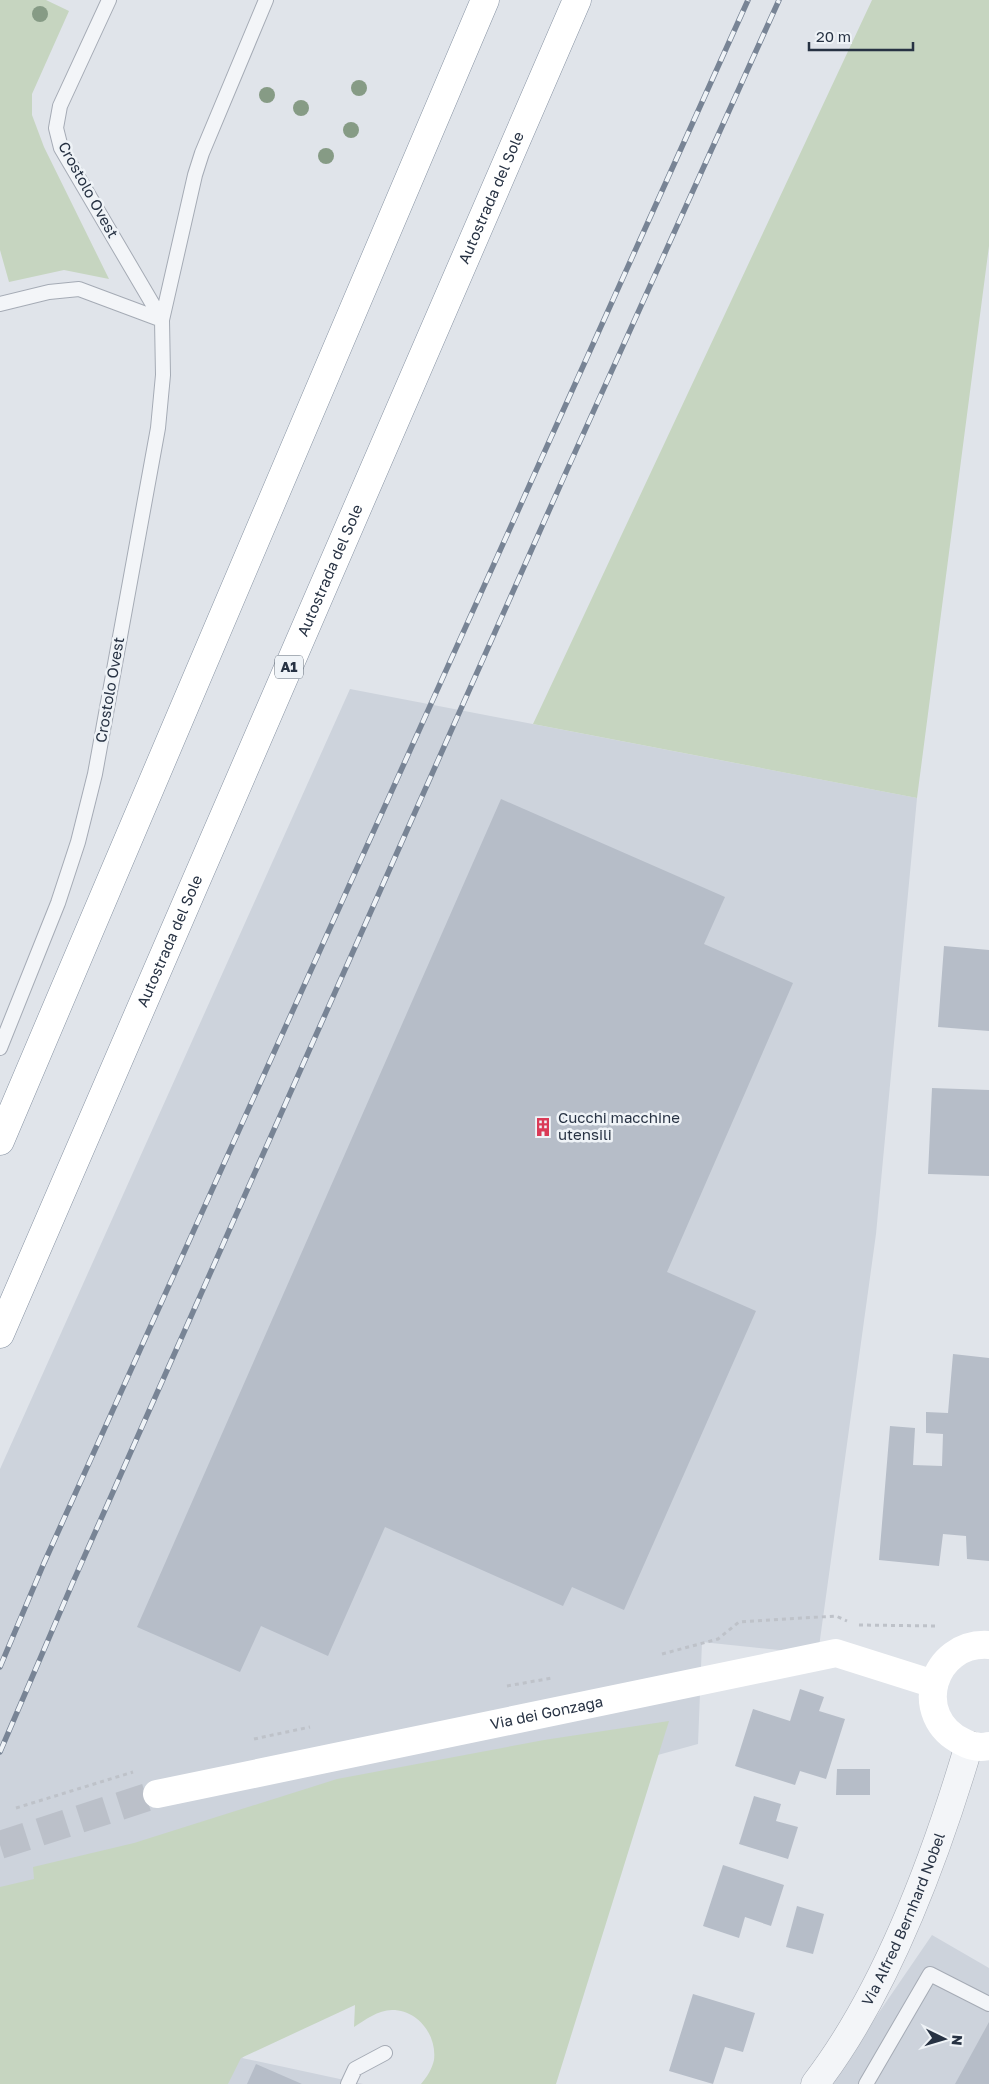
<svg xmlns="http://www.w3.org/2000/svg" width="989" height="2084" font-family="'Golos Text',sans-serif">
<rect width="100%" height="100%" fill="#e0e4ea"/>
<path fill="#cdd3dc" d="M 350,689 L 917,798 L 876,1234 L 818,1654 L 702,1642 L 698,1744 L 570,1779 L 242,2058 L 363,2084 L 0,2084 L 0,1469 Z
M 932,1935 L 989,1968 L 989,2084 L 830,2084 Z"/>
<path fill="#c6d5c0" d="M 0,0 L 46,0 L 69,11 L 32,94 L 32,115 L 44,147 L 109,279 L 64,270 L 9,282 L 0,250 Z
M 872,0 L 989,0 L 989,246 L 917,798 L 533,724 Z
M 669,1721 L 556,2084 L 421,2084 C 427,2077 432,2069 434,2060 C 437,2035 418,2010 392,2010 C 378,2010 365,2020 354,2027 L 355,2005 L 241,2058 L 228,2084 L 0,2084 L 0,1887 L 34,1879 L 33,1867 L 134,1843 L 337,1779 L 544,1740 Z"/>
<path fill="#b6bdc8" d="M 501,799 L 725,897 L 704,944 L 793,983 L 667,1272 L 756,1311 L 624,1610 L 572,1587 L 563,1606 L 385,1527 L 328,1656 L 261,1626 L 240,1672 L 137,1627 Z
M 944,946 L 989,950 L 989,1031 L 938,1027 Z
M 932,1088 L 989,1090 L 989,1176 L 928,1174 Z
M 953,1354 L 989,1358 L 989,1561 L 967,1559 L 966,1536 L 943,1534 L 939,1566 L 879,1560 L 890,1426 L 915,1428 L 913,1465 L 942,1466 L 943,1434 L 926,1433 L 926,1412 L 948,1413 Z
M 800,1689 L 824,1697 L 819,1711 L 845,1719 L 826,1779 L 800,1771 L 795,1785 L 735,1766 L 753,1709 L 790,1721 Z
M 837,1769 L 870,1769 L 870,1795 L 836,1795 Z
M 754,1796 L 781,1804 L 776,1821 L 798,1827 L 788,1859 L 739,1844 Z
M 723,1865 L 784,1885 L 771,1926 L 745,1917 L 739,1938 L 703,1926 Z
M 797,1906 L 824,1914 L 813,1954 L 786,1947 Z
M 693,1994 L 755,2013 L 743,2052 L 725,2047 L 713,2084 L 669,2071 Z
M 989,2022 L 989,2084 L 955,2084 Z
M 256,2064 L 302,2084 L 247,2084 Z"/>
<g fill="none" stroke-linecap="round" stroke-linejoin="round">
<path stroke="#bbc0c9" stroke-width="28" stroke-dasharray="28 14" stroke-linecap="butt" d="M 0,1845 L 157,1794"/>
<g stroke="#a5abb5" stroke-width="16">
<path id="service" d="M 0,304 L 49,292 L 79,289 L 162,320
M 162,320 L 195,175 L 202,153 L 266,0
M 0,1048 L 58,903 L 78,842 L 95,774 L 158,428 L 163,375 L 162,320 L 61,148 L 56,128 L 60,106 L 109,0
M 348,2084 L 355,2069 L 385,2053
M 866,2084 L 930,1974 L 989,2004"/>
</g>
<g stroke="#a5abb5" stroke-width="29">
<g id="tertiary">
<path id="s1" d="M 815,2084 C 886,1992 936,1856 969,1745"/>
</g>
</g>
<g stroke="#8692a2" stroke-width="29">
<g id="motorway">
<path d="M 0,1141 L 485,0"/>
<path id="s3" d="M 0,1334 L 577,0"/>
</g>
</g>
<path stroke="#bec2c9" stroke-width="3" stroke-dasharray="4 4" stroke-linecap="butt" d="M 859,1625 L 938,1626
M 662,1654 L 718,1639 L 739,1622 L 836,1616 L 847,1621
M 507,1686 L 552,1678
M 254,1739 L 310,1727
M 16,1808 L 133,1772"/>
<use href="#service" stroke="#f3f5f8" stroke-width="14"/>
<use href="#tertiary" stroke="#f3f5f8" stroke-width="28"/>
<g stroke="#fff" stroke-width="28">
<path d="M 989,1645 C 932,1641 910,1717 963,1742 C 970,1746 980,1748 989,1746"/>
<path id="s2" d="M 157,1794 L 836,1653 L 934,1684"/>
</g>
<use href="#motorway" stroke="#fff" stroke-width="28"/>
<g stroke="#788495" stroke-width="5.5">
<path id="rail" d="M 0,1667 L 44,1563 L 748,0
M 0,1752 L 73,1582 L 567,470 L 779,0"/>
</g>
<use href="#rail" stroke="#eff3f7" stroke-width="4" stroke-dasharray="11" stroke-linecap="butt"/>
</g>
<g fill="#869b85">
<circle cx="40" cy="14" r="8"/>
<circle cx="359" cy="88" r="8"/>
<circle cx="267" cy="95" r="8"/>
<circle cx="301" cy="108" r="8"/>
<circle cx="351" cy="130" r="8"/>
<circle cx="326" cy="156" r="8"/>
</g>
<defs>
<g id="building-bare" transform="scale(1.5)"><path d="M-4-6H4V6H1V3H-1V6H-4ZM-2.5-4.3h1.7v1.8h-1.7ZM.8-4.3h1.7v1.8H.8ZM-2.5-1h1.7V.8h-1.7ZM.8-1h1.7V.8H.8Z" fill="#da3a57" stroke="#eff3f7" stroke-width="2.5" paint-order="stroke"/></g>
</defs>
<g fill-rule="evenodd">
<use href="#building-bare" x="543" y="1127"/>
</g>
<g text-anchor="middle" stroke-width="5" stroke-linejoin="round" paint-order="stroke">
<rect fill="#eff3f7" stroke="#636c79" stroke-width="1" x="275" y="655.5" width="28" height="23" rx="4"/>
<g font-size="14" font-weight="bold" fill="#273243">
<text x="289" y="672">A1</text>
</g>
<g font-size="15" fill="#273243" stroke="#eff3f7">
<text transform="translate(88 190) rotate(61)" y="5">Crostolo Ovest</text>
<text dy="5" stroke="none"><textPath href="#s3" startOffset="1238">Autostrada del Sole</textPath></text>
<text dy="5" stroke="none"><textPath href="#s3" startOffset="832">Autostrada del Sole</textPath></text>
<text transform="translate(110 690) rotate(-80)" y="5">Crostolo Ovest</text>
<text dy="5" stroke="none"><textPath href="#s3" startOffset="428">Autostrada del Sole</textPath></text>
<text dy="5" stroke="none"><textPath href="#s2" startOffset="398">Via dei Gonzaga</textPath></text>
<text dy="5" stroke="none"><textPath href="#s1" startOffset="188">Via Alfred Bernhard Nobel</textPath></text>
</g>
<g font-size="15" fill="#273243" stroke="#eff3f7" text-anchor="start">
<text x="558" y="1123">Cucchi macchine<tspan x="558" dy="17">utensili</tspan></text>
</g>
</g>
<g transform="translate(944 2039) rotate(95)" stroke="#eff3f7" stroke-width="4" paint-order="stroke">
<path d="M0-4L9 19L0 12L-9 19Z" fill="#273243"/>
<text y="-8" font-size="14" font-weight="bold" text-anchor="middle" fill="#273243">N</text>
</g>
<path d="M809 42v8h104v-8" fill="none" stroke="#273243" stroke-width="2.5"/>
<text x="816" y="42" font-size="15" fill="#273243" stroke="#eff3f7" stroke-width="4" paint-order="stroke">20 m</text>
</svg>
